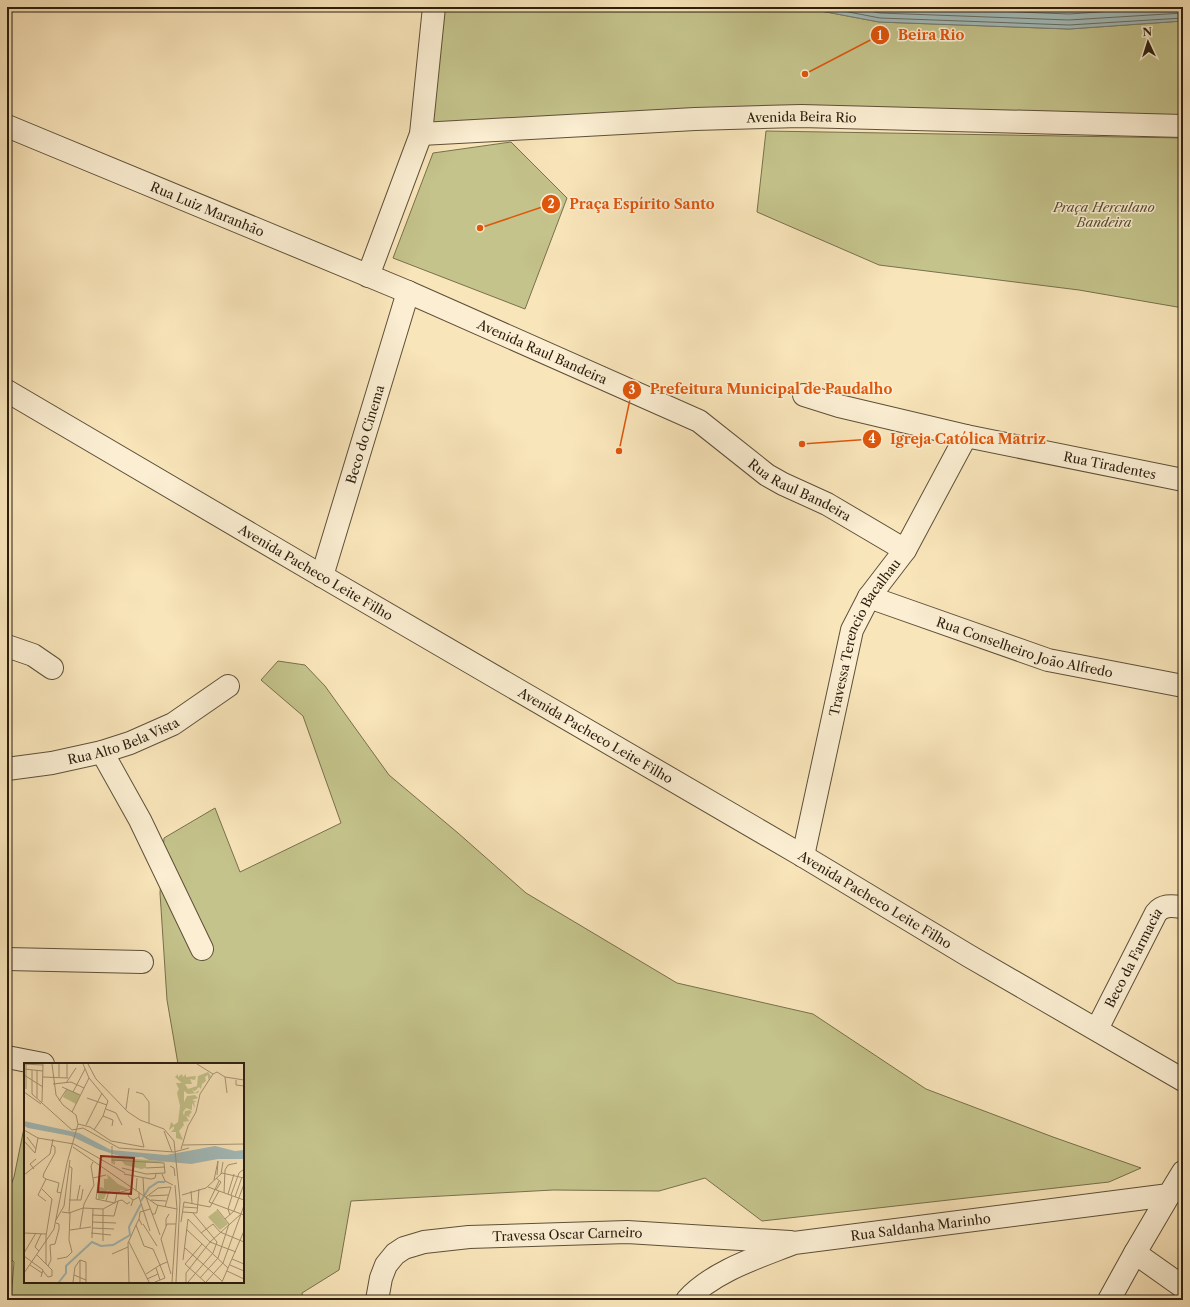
<svg xmlns="http://www.w3.org/2000/svg" width="1190" height="1307" font-family="'Libre Caslon Text',serif">
<rect width="100%" height="100%" fill="#f9e5ba"/>
<filter id="stains"><feTurbulence type="fractalNoise" baseFrequency=".005" numOctaves="4"/><feColorMatrix values="0 0 0 0 .2 0 0 0 0 .09 0 0 0 0 .02 0 0 0 .5 -.17"/></filter>
<radialGradient id="worn" r=".72"><stop offset=".6" stop-color="#630" stop-opacity="0"/><stop offset="1" stop-color="#630" stop-opacity=".3"/></radialGradient>
<path fill="#c4c38b" stroke="#78704c" d="M 434,7 L 800,7 L 879,22 L 1069,29 L 1183,21 L 1183,127 L 723,118 L 421,134 Z
M 766,131 L 1183,138 L 1183,308 L 1079,290 L 879,265 L 757,212 Z
M 511,142 L 567,198 L 525,309 L 393,258 L 433,153 Z
M 278,661 L 305,665 L 325,686 L 389,775 L 458,833 L 526,893 L 677,983 L 813,1014 L 926,1089 L 1053,1137 L 1141,1168 L 1109,1182 L 762,1221 L 705,1178 L 659,1191 L 553,1190 L 351,1201 L 339,1270 L 302,1293 L 303,1300 L 11,1300 L 14,1262 L 7,1256 L 7,1195 L 14,1177 L 24,1128 L 25,1282 L 243,1282 L 243,1064 L 178,1064 L 167,1000 L 160,893 L 164,838 L 215,808 L 240,872 L 341,823 L 303,716 L 261,680 Z"/>
<path fill="#a3bcbb" stroke="#737d76" d="M 800,7 L 1183,7 L 1183,21 L 1069,29 L 879,22 Z"/>
<g fill="none" stroke-linecap="round" stroke-linejoin="round">
<path stroke="#676d64" stroke-width="1" d="M 822,7 L 880,18 L 1069,25 L 1183,18
M 850,7 L 880,13 L 1069,20 L 1183,13
M 890,7 L 1069,14 L 1174,7"/>
<g stroke="#5e5039" stroke-width="24">
<g id="minor">
<path id="s1" d="M 7,126 L 408,292 L 699,421 L 767,475 L 783,484 L 827,504 L 905,550"/>
<path id="s2" d="M 421,134 L 695,119 L 801,116 L 1183,126"/>
<path d="M 368,276 L 421,134 L 434,7"/>
<path id="s3" d="M 7,391 L 322,576 L 803,856 L 969,956 L 1183,1080"/>
<path id="s4" d="M 804,395 L 839,406 L 966,436 L 1183,480"/>
<path id="s5" d="M 322,576 L 408,292"/>
<path id="s6" d="M 869,597 L 1048,660 L 1183,686"/>
<path d="M 7,646 L 33,655 L 52,668"/>
<path d="M 102,752 L 140,820 L 202,949"/>
<path id="s7" d="M 7,769 L 52,763 L 102,752 L 130,743 L 173,724 L 228,686"/>
<path id="s8" d="M 803,856 L 852,630 L 869,597 L 905,550 L 966,436"/>
<path d="M 7,959 L 142,962"/>
<path id="s9" d="M 1097,1029 L 1156,913 C 1163,904 1173,906 1183,907"/>
<path d="M 7,1057 L 43,1064"/>
<path d="M 1135,1253 L 1183,1287"/>
<path id="s10" d="M 377,1300 L 381,1278 L 386,1265 L 395,1254 L 404,1248 L 424,1242 L 469,1237 L 627,1232 L 790,1242"/>
<path id="s11" d="M 687,1300 C 713,1271 759,1257 794,1243 L 1169,1195 L 1183,1172"/>
<path d="M 1109,1300 L 1135,1253 L 1169,1195"/>
</g>
</g>
<use href="#minor" stroke="#fbeed2" stroke-width="22"/>
</g>
<g text-anchor="middle" stroke-width="3" stroke-linejoin="round" paint-order="stroke">
<g font-size="13" fill="#2b1e0e" stroke="#fbeed2">
<text dy="5" stroke="none"><textPath href="#s2" startOffset="381">Avenida Beira Rio</textPath></text>
<text dy="5" stroke="none"><textPath href="#s1" startOffset="217">Rua Luiz Maranhão</textPath></text>
<text dy="5" stroke="none"><textPath href="#s1" startOffset="581">Avenida Raul Bandeira</textPath></text>
<text dy="5" stroke="none"><textPath href="#s5" startOffset="148">Beco do Cinema</textPath></text>
<text dy="5" stroke="none"><textPath href="#s4" startOffset="314">Rua Tiradentes</textPath></text>
<text dy="5" stroke="none"><textPath href="#s1" startOffset="875">Rua Raul Bandeira</textPath></text>
<text dy="5" stroke="none"><textPath href="#s3" startOffset="358">Avenida Pacheco Leite Filho</textPath></text>
<text dy="5" stroke="none"><textPath href="#s8" startOffset="229">Travessa Terencio Bacalhau</textPath></text>
<text dy="5" stroke="none"><textPath href="#s6" startOffset="164">Rua Conselheiro João Alfredo</textPath></text>
<text dy="5" stroke="none"><textPath href="#s3" startOffset="682">Avenida Pacheco Leite Filho</textPath></text>
<text dy="5" stroke="none"><textPath href="#s7" startOffset="120">Rua Alto Bela Vista</textPath></text>
<text dy="5" stroke="none"><textPath href="#s3" startOffset="1006">Avenida Pacheco Leite Filho</textPath></text>
<text dy="5" stroke="none"><textPath href="#s9" startOffset="80">Beco da Farmacia</textPath></text>
<text dy="5" stroke="none"><textPath href="#s11" startOffset="250">Rua Saldanha Marinho</textPath></text>
<text dy="5" stroke="none"><textPath href="#s10" startOffset="226">Travessa Oscar Carneiro</textPath></text>
</g>
<g font-size="13" font-style="italic" fill="#595034" stroke="#fbeed2">
<text x="1104" y="212">Praça Herculano<tspan x="1104" dy="15">Bandeira</tspan></text>
</g>
</g>
<g transform="translate(24 1063)">
<rect width="220" height="220" fill="#f9e5ba"/>
<path d="M 184,9 L 187,13 L 184,17 L 184,12 L 181,14 L 182,18 L 178,21 L 177,26 L 175,24 L 171,28 L 168,27 L 171,30 L 175,27 L 174,30 L 164,31 L 160,28 L 160,39 L 163,33 L 171,32 L 174,35 L 168,37 L 173,39 L 170,39 L 171,45 L 168,40 L 168,47 L 162,45 L 159,49 L 160,53 L 161,48 L 166,47 L 168,49 L 165,52 L 166,54 L 162,53 L 165,58 L 159,59 L 160,62 L 155,68 L 159,77 L 152,75 L 152,69 L 147,69 L 150,66 L 150,63 L 145,67 L 147,59 L 150,62 L 154,59 L 156,43 L 153,30 L 155,26 L 152,20 L 158,20 L 151,14 L 154,11 L 154,14 L 158,11 L 159,14 L 162,11 L 162,14 L 172,13 L 171,17 L 166,16 L 168,21 L 161,21 L 164,26 L 173,23 L 174,13 ZM 43,26 L 56,32 L 52,41 L 39,34 ZM 89,92 L 101,95 L 145,99 L 122,100 L 122,105 L 117,106 L 101,102 L 98,98 L 91,98 L 91,102 L 87,100 ZM 83,111 L 94,121 L 106,127 L 84,127 L 80,136 L 74,136 L 74,127 L 75,124 L 80,125 L 80,116 L 84,116 ZM 193,147 L 204,161 L 196,167 L 184,154 Z" fill="#c4c38b"/>
<path d="M 0,58 L 55,70 L 87,87 L 142,92 L 191,83 L 211,88 L 220,87 L 220,96 L 194,96 L 167,101 L 125,97 L 118,94 L 101,95 L 74,86 L 47,73 L 4,65 L 0,63 Z" fill="#a3bcbb"/>
<path fill="none" stroke="#a3bcbb" stroke-width="2" d="M 117,138 L 125,125 L 134,119 L 141,119M 35,219 L 42,210 L 42,203 L 68,179 L 77,183 L 89,182 L 106,172 L 105,164 L 117,141"/>
<path fill="none" stroke="#a79575" stroke-width="1" d="M 0,1 L 19,2M 35,1 L 35,14M 43,1 L 43,15M 59,1 L 65,15 L 84,38 L 79,53 L 70,67M 64,1 L 72,16 L 104,49 L 116,57 L 140,66 L 150,78 L 156,137 L 152,219M 173,1 L 189,11 L 193,9 L 201,14 L 220,17M 0,6 L 19,8M 8,7 L 8,31 L 48,67 L 59,65 L 95,85 L 150,89 L 165,85M 0,12 L 19,24M 19,14 L 44,15M 201,14 L 203,30M 212,17 L 212,22 L 220,23M 42,20 L 52,5M 29,21 L 47,19 L 60,25M 38,24 L 56,32M 2,26 L 2,1M 0,29 L 17,41M 49,29 L 61,6M 112,29 L 119,31 L 125,39 L 125,60M 13,35 L 13,7M 63,35 L 83,42M 35,38 L 43,26M 18,39 L 19,1M 82,46 L 92,50 L 98,62M 102,46 L 105,25M 48,49 L 65,15M 79,53 L 89,57 L 88,63M 54,61 L 66,64 L 87,78 L 120,84M 62,62 L 78,30M 115,65 L 120,84M 0,67 L 14,75 L 50,81 L 101,110M 140,68 L 148,89M 3,74 L 12,86M 0,78 L 11,90 L 14,75M 159,82 L 220,81M 49,84 L 133,142 L 153,146M 157,86 L 164,63 L 172,49 L 176,31 L 189,11M 88,97 L 140,100 L 141,110 L 122,111 L 98,105M 88,98 L 88,83M 45,103 L 48,105 L 45,150M 146,103 L 150,105 L 151,113M 122,105 L 141,104M 10,106 L 6,101 L 12,96M 100,111 L 127,116 L 131,115 L 132,111M 138,111 L 141,118 L 149,122M 197,111 L 199,99M 0,112 L 26,91 L 29,76M 75,114 L 72,136 L 91,140M 69,115 L 82,112M 119,115 L 120,132M 192,115 L 197,119 L 192,127M 22,116 L 35,120 L 33,129 L 37,130M 190,117 L 194,98 L 193,112M 195,118 L 185,139 L 220,152M 184,124 L 220,137M 18,126 L 28,136 L 22,173 L 22,201M 107,128 L 104,133 L 109,137M 112,128 L 113,115M 167,128 L 168,140M 200,130 L 201,107 L 204,102 L 213,100M 204,131 L 210,111M 158,132 L 182,125 L 198,110 L 220,115M 207,132 L 215,110 L 220,106M 125,133 L 144,132M 115,134 L 126,168M 211,134 L 218,114M 45,137 L 57,137 L 59,126M 53,137 L 56,122M 127,137 L 142,138M 22,138 L 14,132 L 22,116 L 19,114 L 20,110 L 31,90 L 31,84 L 28,82M 82,138 L 85,128 L 96,128M 91,139 L 93,130 L 108,126M 107,143 L 109,137 L 115,134 L 115,130M 141,144 L 147,124M 160,144 L 174,145M 193,146 L 205,161M 38,149 L 45,150 L 59,145 L 79,146 L 94,138 L 98,137 L 103,141 L 106,139M 159,149 L 173,150 L 175,126M 128,151 L 131,151 L 134,142M 68,152 L 90,153 L 94,138M 206,152 L 204,146 L 208,133M 115,156 L 112,162 L 120,183 L 129,186M 201,156 L 210,148 L 220,121M 32,157 L 40,143 L 46,97M 68,159 L 92,160M 157,159 L 160,139 L 186,144 L 195,128M 119,161 L 133,183M 118,162 L 115,156 L 116,149 L 126,146M 142,163 L 142,156 L 145,151M 56,165 L 60,141 L 70,122 L 67,103 L 69,99M 68,165 L 90,166M 162,166 L 204,205M 46,167 L 67,164M 0,170 L 22,171M 67,170 L 87,172M 177,170 L 189,161 L 196,169 L 220,179M 136,172 L 122,134 L 134,125 L 147,124M 68,175 L 69,146M 79,178 L 79,146M 105,179 L 125,219M 178,181 L 161,201 L 181,219M 161,185 L 198,218M 129,186 L 136,202 L 143,199M 15,188 L 11,184 L 17,171M 0,190 L 12,170M 88,191 L 104,184M 13,192 L 28,207 L 28,213 L 24,214 L 19,208M 0,193 L 19,207 L 17,214M 33,196 L 43,194 L 48,189 L 45,177 L 46,150M 208,196 L 220,201M 56,197 L 62,199 L 62,219M 159,197 L 164,156 L 186,179 L 212,189M 6,202 L 18,210M 206,202 L 220,208M 24,203 L 27,197 L 26,182 L 31,181 L 35,166 L 35,161 L 32,160M 132,205 L 136,217M 203,208 L 220,216M 0,210 L 30,166 L 43,100 L 54,61 L 52,52 L 39,42 L 32,32 L 28,1M 122,211 L 136,202 L 141,215 L 131,219M 147,211 L 137,176 L 143,161 L 152,161M 50,212 L 62,217M 176,215 L 194,195 L 205,161M 123,216 L 134,211M 49,219 L 51,204 L 56,197M 56,219 L 56,197M 105,219 L 104,180 L 112,162M 148,219 L 153,146 L 151,122M 162,219 L 162,210 L 186,179 L 217,151 L 220,142M 164,219 L 189,190 L 193,179 L 169,150M 182,219 L 199,200 L 217,151M 198,219 L 220,168"/>
<path fill="#8f2418" fill-opacity="0.15" stroke="#8f2418" stroke-width="2" d="M 77,93 L 110,95 L 107,131 L 74,129 Z"/>
<rect width="220" height="220" fill="none" stroke="#2b1e0e" stroke-width="2"/>
</g>
<path fill="none" stroke="#df560c" stroke-width="1.5" d="M805 74L880 35M480 228L551 204M619 451L632 390M802 444L872 439"/>
<g fill="#df560c" stroke="#fbeed2" stroke-width="1.5">
<circle cx="805" cy="74" r="4"/>
<circle cx="480" cy="228" r="4"/>
<circle cx="619" cy="451" r="4"/>
<circle cx="802" cy="444" r="4"/>
<circle cx="880" cy="35" r="10"/>
<circle cx="551" cy="204" r="10"/>
<circle cx="632" cy="390" r="10"/>
<circle cx="872" cy="439" r="10"/>
</g>
<g font-size="12" text-anchor="middle" font-weight="bold" fill="#fff">
<text x="880" y="40">1</text>
<text x="551" y="208">2</text>
<text x="632" y="394">3</text>
<text x="872" y="443">4</text>
</g>
<g font-size="14" text-anchor="middle" font-weight="bold" fill="#df560c" stroke="#fbeed2" stroke-width="3" stroke-linejoin="round" paint-order="stroke">
<text x="931" y="40">Beira Rio</text>
<text x="642" y="209">Praça Espírito Santo</text>
<text x="771" y="394">Prefeitura Municipal de Paudalho</text>
<text x="968" y="444">Igreja Católica Matriz</text>
</g>
<rect width="1190" height="1307" fill="none" stroke="#f9e5ba" stroke-width="24"/>
<rect x="8" y="8" width="1174" height="1291" fill="none" stroke="#2b1e0e" stroke-width="2"/>
<rect x="12" y="12" width="1166" height="1283" fill="none" stroke="#2b1e0e"/>
<g transform="translate(1148 42) rotate(356)" stroke="#fbeed2" stroke-width="3" paint-order="stroke">
<path d="M0-3L7 15L0 10L-7 15Z" fill="#2b1e0e"/>
<text y="-6" font-size="11" font-weight="bold" text-anchor="middle" fill="#2b1e0e">N</text>
</g>
<rect width="100%" height="100%" filter="url(#stains)"/>
<rect width="100%" height="100%" fill="url(#worn)"/>
</svg>
